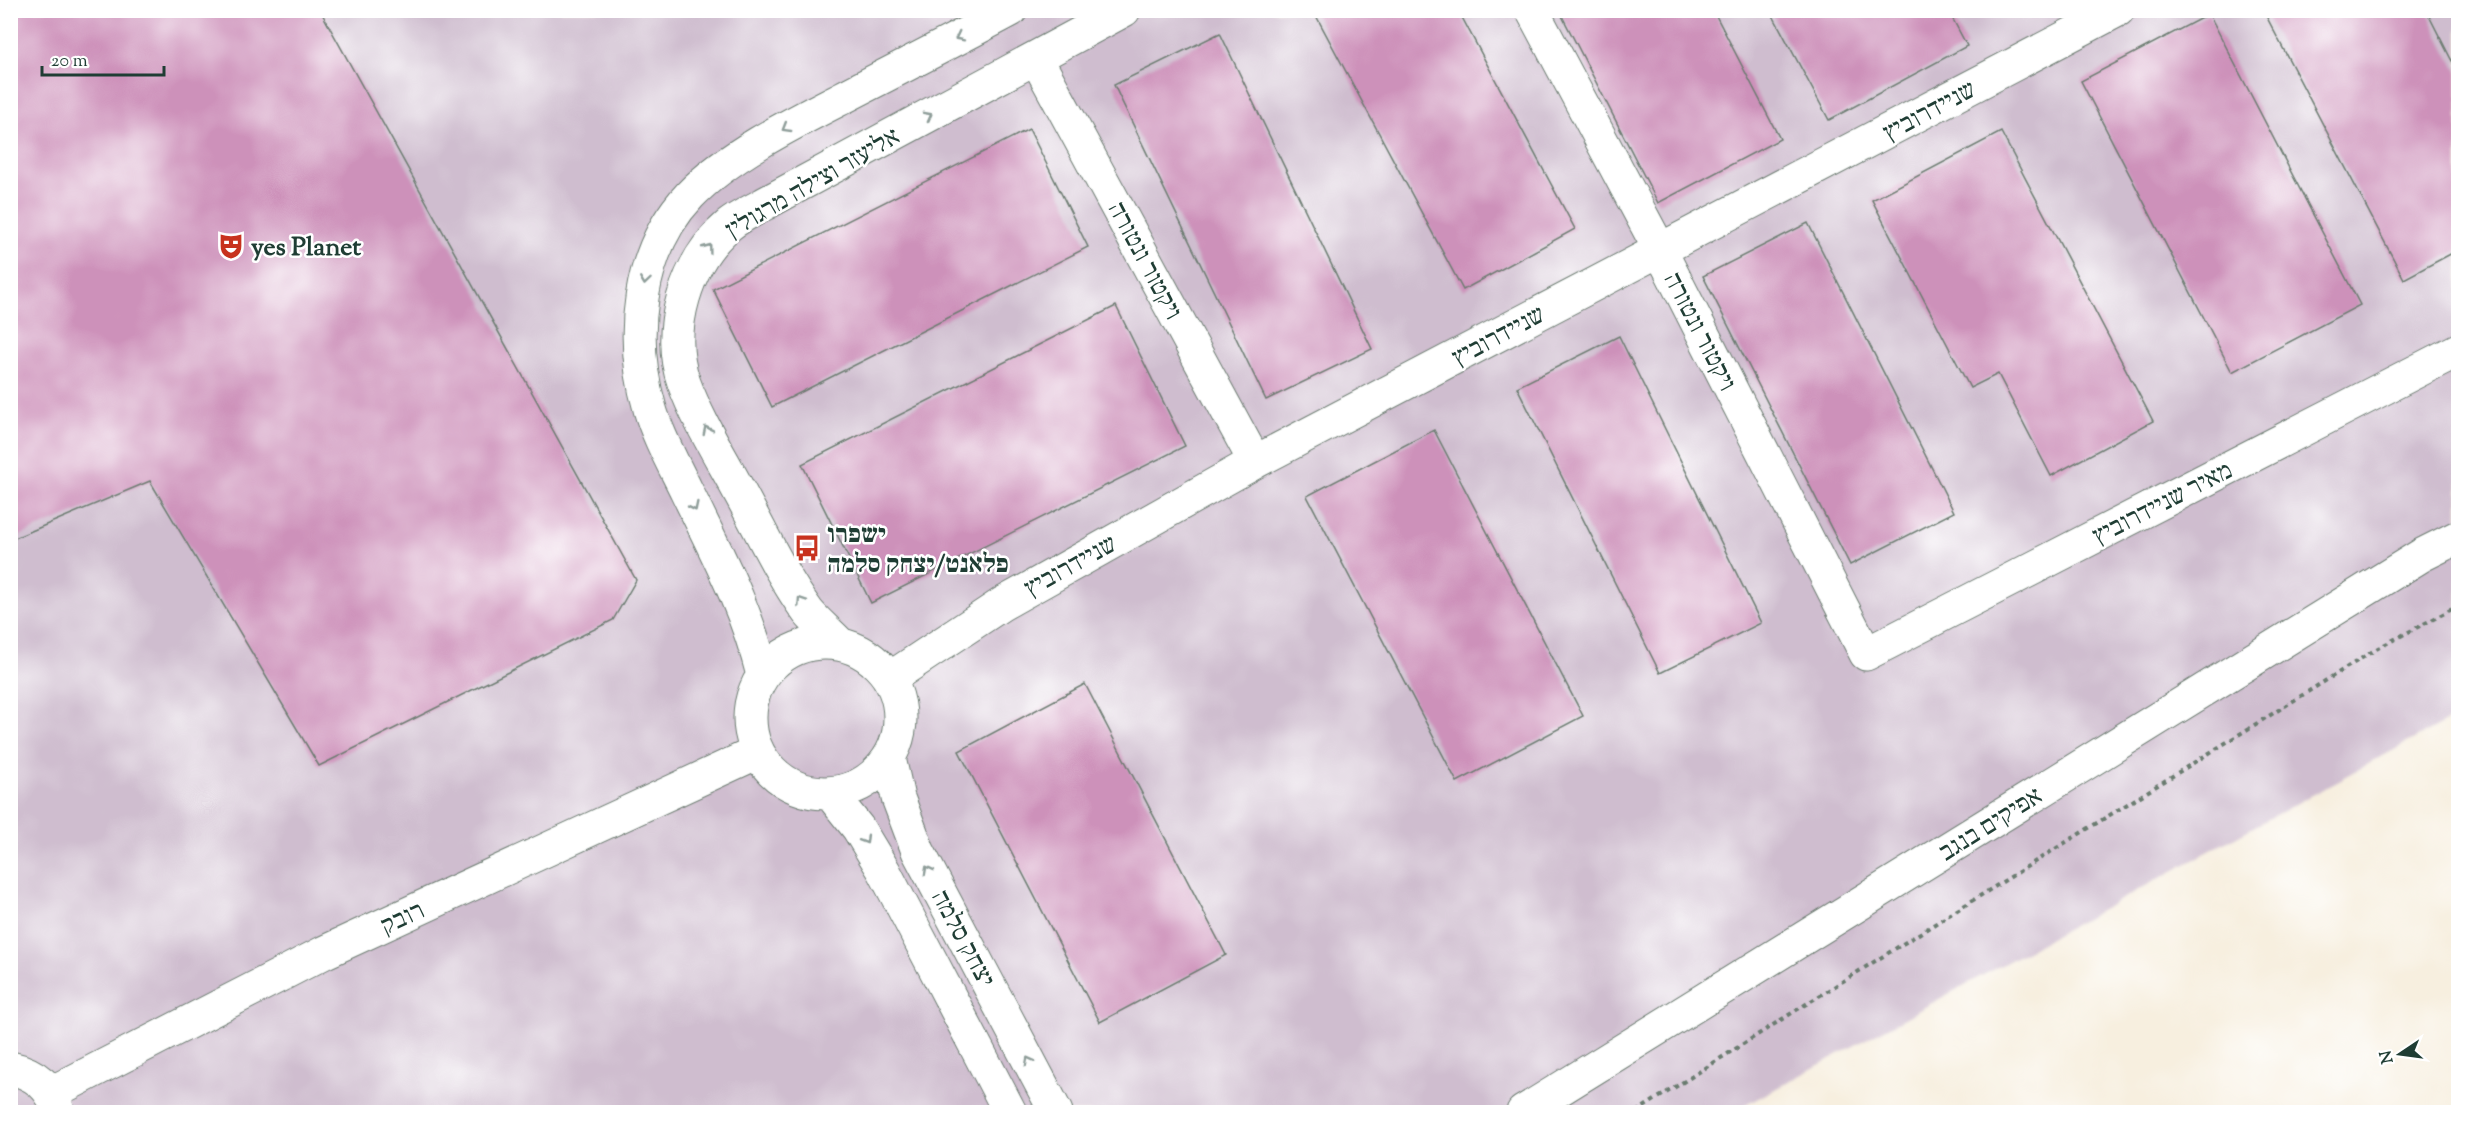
<svg xmlns="http://www.w3.org/2000/svg" width="2469" height="1123" font-family="'Sorts Mill Goudy','Frank Ruhl Libre',serif">
<rect width="100%" height="100%" fill="#fff"/>
<filter id="ink" filterUnits="userSpaceOnUse"><feTurbulence type="fractalNoise" baseFrequency=".0167" numOctaves="2"/><feDisplacementMap in="SourceGraphic" scale="12" xChannelSelector="R" yChannelSelector="G"/><feConvolveMatrix kernelMatrix="1 2 1 2 8 2 1 2 1" color-interpolation-filters="sRGB"/></filter>
<filter id="wash" filterUnits="userSpaceOnUse"><feTurbulence type="fractalNoise" baseFrequency=".008" numOctaves="4" result="noise"/><feDisplacementMap in="SourceGraphic" scale="24" xChannelSelector="R" yChannelSelector="G"/><feGaussianBlur stdDeviation="1.35" result="paint"/><feColorMatrix in="noise" values="0 0 0 0 0 0 0 0 0 0 0 0 0 0 0 0 0 1.4 0 .05"/><feComposite in="paint" operator="in"/></filter>
<g filter="url(#wash)">
<rect width="100%" height="100%" fill="#f7efdf"/>
<path fill="#cfbdcf" d="M 10,11 L 2458,11 L 2458,715 L 1733,1112 L 11,1112 Z"/>
<g id="blocks">
<path fill="#cd91ba" d="M 10,10 L 320,10 L 636,580 L 613,620 L 319,766 L 150,481 L 10,540 Z
M 1313,10 L 1458,10 L 1575,229 L 1463,290 Z
M 1559,10 L 1713,10 L 1780,139 L 1658,203 Z
M 1770,10 L 1948,10 L 1967,46 L 1829,120 Z
M 2263,10 L 2426,10 L 2458,73 L 2458,250 L 2404,279 Z
M 2209,14 L 2360,305 L 2232,372 L 2081,81 Z
M 1220,33 L 1372,349 L 1266,400 L 1114,85 Z
M 1029,129 L 1088,247 L 772,407 L 713,289 Z
M 2001,132 L 2153,421 L 2051,476 L 1998,374 L 1970,388 L 1872,200 Z
M 1808,223 L 1954,512 L 1850,565 L 1703,276 Z
M 1116,306 L 1185,446 L 871,603 L 802,464 Z
M 1619,336 L 1761,623 L 1660,673 L 1517,387 Z
M 1434,430 L 1583,716 L 1457,782 L 1307,496 Z
M 1085,684 L 1226,955 L 1100,1022 L 959,751 Z"/>
</g>
</g>
<g filter="url(#ink)">
<use href="#blocks" fill-opacity="0" stroke="#6b7b70" stroke-width="1.5"/>
<g fill="none" stroke-linecap="round" stroke-linejoin="round">
<g stroke="#6b7b70" stroke-width="35">
<path id="minor" d="M 1532,10 L 1660,250 L 1866,654 L 2458,350
M 1036,58 L 1255,462
M750 718a75 75 0 1 1 150 0a75 75 0 1 1-150 0Z
M 840,644 C 830,633 817,623 808,612 C 781,575 762,533 740,493 C 721,457 698,421 684,383 C 665,330 686,261 729,225 C 739,217 752,211 764,204 L 1124,10
M 763,675 C 746,607 717,554 687,492 C 674,465 658,437 650,409 C 629,338 637,251 690,195 C 727,156 793,123 842,98 C 898,69 955,40 1011,10
M 889,679 L 1002,604 L 1255,462 L 2118,10
M 889,758 L 898,798 L 918,851 L 1056,1112
M 830,793 L 858,828 L 884,871 L 1010,1112
M 10,1068 C 35,1073 53,1088 58,1112
M 51,1093 L 325,952 L 758,752"/>
</g>
<g stroke="#6b7b70" stroke-width="35">
<path id="tertiary" d="M 1523,1112 L 2422,555 L 2458,537"/>
</g>
<path stroke="#6b7b70" stroke-width="4" stroke-dasharray="4.5 4.5" stroke-linecap="butt" d="M 1636,1112 L 1795,1011 L 2378,648 L 2458,606"/>
<use href="#minor" stroke="#fff" stroke-width="33"/>
<use href="#tertiary" stroke="#fff" stroke-width="33"/>
</g>
<defs><path id="oneway-chevron" d="M-2-3.5L2.5 0L-2 3.5" fill="none" stroke-width="1.6" stroke-linecap="round" stroke-linejoin="round" transform="scale(1.5)"/></defs>
<g stroke="#8f9e9a">
<use href="#oneway-chevron" transform="translate(959 37) rotate(153)"/>
<use href="#oneway-chevron" transform="translate(928 116) rotate(-28)"/>
<use href="#oneway-chevron" transform="translate(786 128) rotate(149)"/>
<use href="#oneway-chevron" transform="translate(708 248) rotate(-53)"/>
<use href="#oneway-chevron" transform="translate(645 281) rotate(98)"/>
<use href="#oneway-chevron" transform="translate(707 430) rotate(-117)"/>
<use href="#oneway-chevron" transform="translate(694 507) rotate(64)"/>
<use href="#oneway-chevron" transform="translate(801 601) rotate(-124)"/>
<use href="#oneway-chevron" transform="translate(865 840) rotate(59)"/>
<use href="#oneway-chevron" transform="translate(928 870) rotate(-118)"/>
<use href="#oneway-chevron" transform="translate(1029 1061) rotate(-118)"/>
</g>
</g>
<defs>
<g id="theatre-bare" transform="scale(2.07)"><path d="M-5-5.5Q0-4 5-5.5V0Q5 5 0 6Q-5 5-5 0ZM-3.3-2.5H-1v1.5H-3.3ZM1-2.5H3.3v1.5H1ZM-2.8 1Q0 5.5 2.8 1Z" fill="#c8321e" stroke="#fff" stroke-width="2.5" paint-order="stroke"/></g>
<g id="bus-bare" transform="scale(2.07)"><path d="M-5-6H5V4H4V6H2V4H-2V6H-4V4H-5ZM-3.5-4V0h7V-4ZM-3.5 1.2v1.5H-2V1.2ZM2 1.2v1.5H3.5V1.2Z" fill="#c8321e" stroke="#fff" stroke-width="2.5" paint-order="stroke"/></g>
</defs>
<g fill-rule="evenodd">
<use href="#theatre-bare" x="231" y="246"/>
<use href="#bus-bare" x="807" y="548"/>
</g>
<g text-anchor="middle" stroke-width="5" stroke-linejoin="round" paint-order="stroke">
<g font-size="26" fill="#1f3d34" stroke="#fff">
<text transform="translate(1929 110) rotate(-28)" y="9">שניידרוביץ</text>
<text transform="translate(812 182) rotate(-30)" y="9">אליעזר וצילה מרגולין</text>
<text transform="translate(1146 260) rotate(62)" y="9">ויקטור ונטורה</text>
<text transform="translate(1701 331) rotate(63)" y="9">ויקטור ונטורה</text>
<text transform="translate(1498 335) rotate(-28)" y="9">שניידרוביץ</text>
<text transform="translate(2162 502) rotate(-27)" y="9">מאיר שניידרוביץ</text>
<text transform="translate(1070 565) rotate(-29)" y="9">שניידרוביץ</text>
<text transform="translate(1990 823) rotate(-32)" y="9">אפיקים בנגב</text>
<text transform="translate(402 917) rotate(-25)" y="9">רובק</text>
<text transform="translate(964 938) rotate(62)" y="9">יצחק סלמה</text>
</g>
<g font-size="26" font-weight="bold" fill="#1f3d34" stroke="#fff" text-anchor="start">
<text x="251" y="255">yes Planet</text>
<text x="827" y="542">ישפרו<tspan x="827" dy="30">פלאנט/יצחק סלמה</tspan></text>
</g>
</g>
<rect width="2469" height="1123" fill="none" stroke="#fff" stroke-width="36"/>
<g transform="translate(2400 1054) rotate(257)" stroke="#ffffff" stroke-width="4.5" paint-order="stroke">
<path d="M0-4.5L10 22L0 15L-10 22Z" fill="#1f3d34"/>
<text y="-9" font-size="16" font-weight="bold" text-anchor="middle" fill="#1f3d34">N</text>
</g>
<path d="M42 66v9h122v-9" fill="none" stroke="#1f3d34" stroke-width="3"/>
<text x="51" y="66" font-size="18" fill="#1f3d34" stroke="#ffffff" stroke-width="4.5" paint-order="stroke">20 m</text>
</svg>
